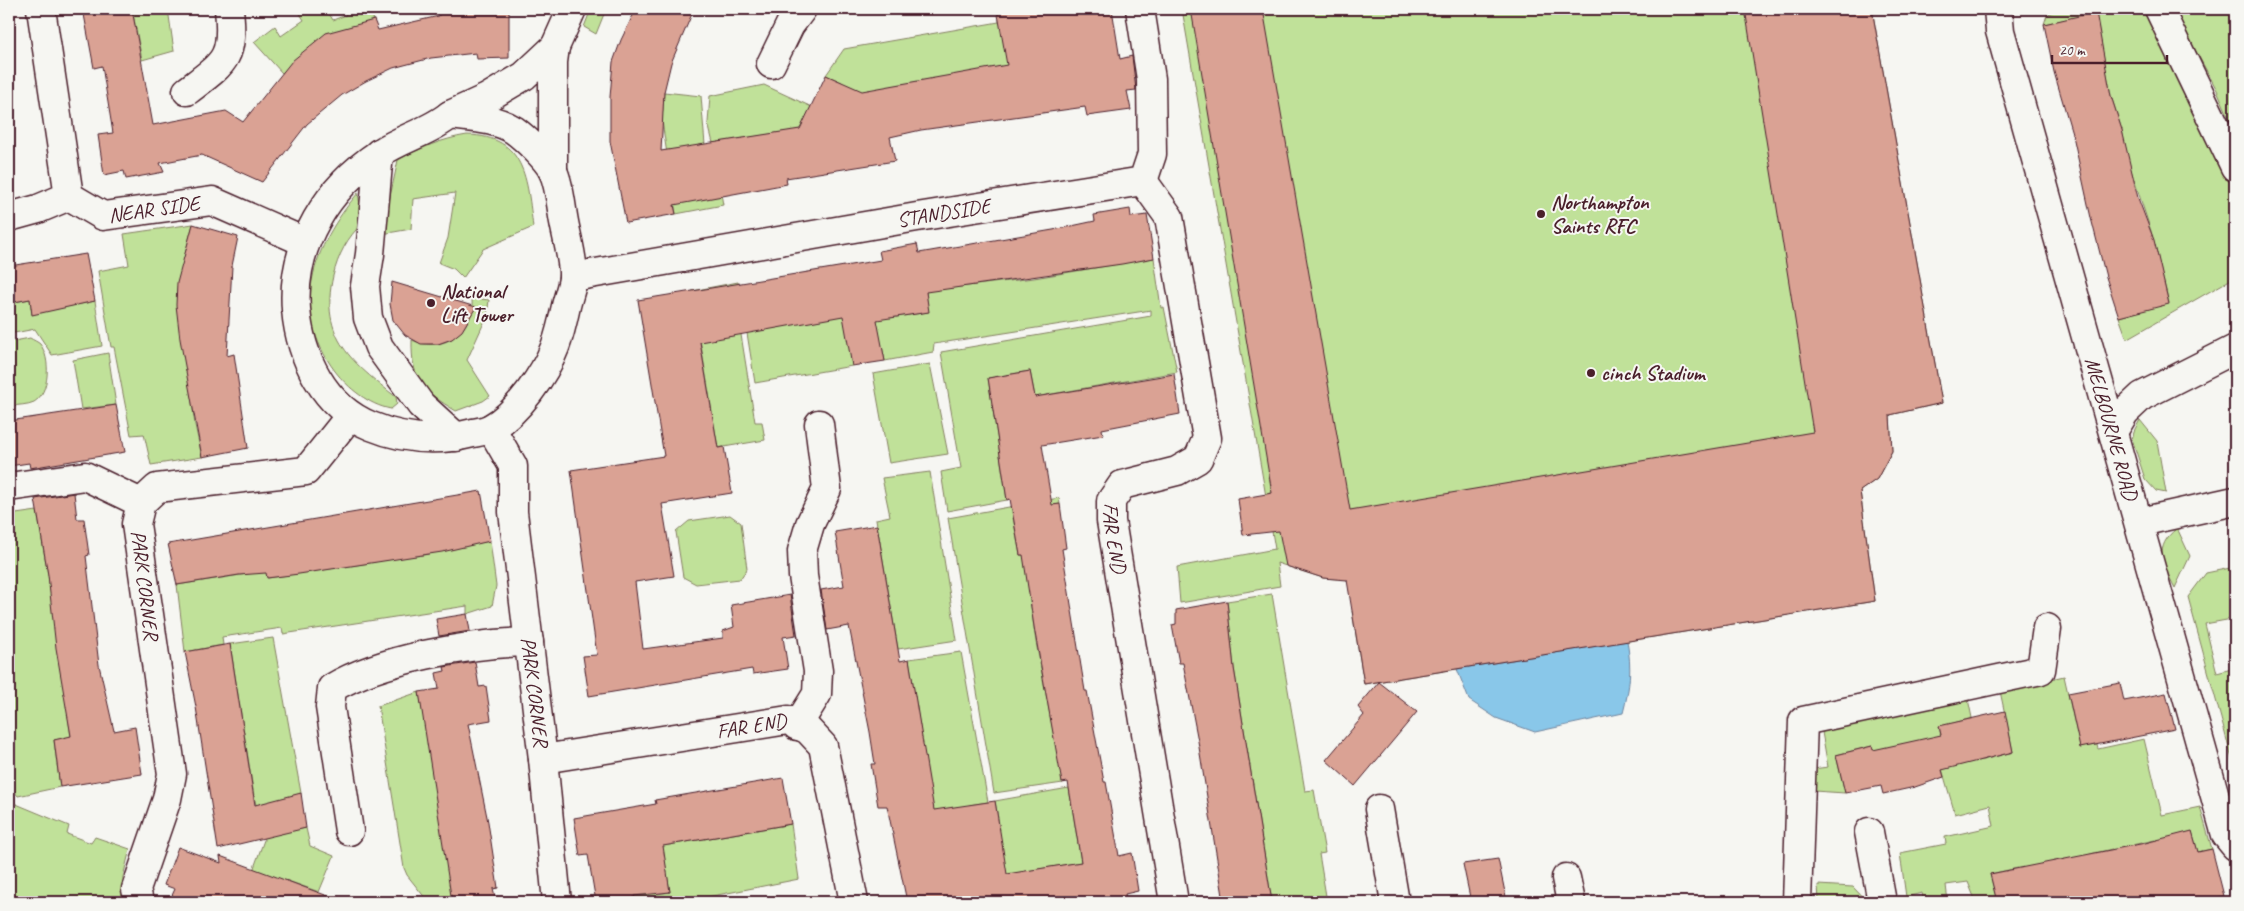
<svg xmlns="http://www.w3.org/2000/svg" width="2244" height="911" font-family="Caveat,sans-serif">
<rect width="100%" height="100%" fill="#f6f6f2"/>
<filter id="ink" filterUnits="userSpaceOnUse"><feTurbulence type="fractalNoise" baseFrequency=".02" numOctaves="2"/><feDisplacementMap in="SourceGraphic" scale="10" xChannelSelector="R" yChannelSelector="G"/><feConvolveMatrix kernelMatrix="1 2 1 2 8 2 1 2 1" color-interpolation-filters="sRGB"/></filter>
<g filter="url(#ink)">
<path fill="#c0e199" stroke="#858062" fill-rule="evenodd" d="M 132,9 L 168,9 L 174,51 L 142,60 Z
M 297,9 L 326,9 L 333,20 L 346,15 L 343,9 L 369,9 L 374,20 L 338,31 L 307,50 L 282,73 L 254,42 L 275,26 L 281,36 L 304,20 Z
M 591,9 L 606,9 L 596,34 L 584,27 Z
M 1044,9 L 1072,9 L 1081,65 L 974,72 L 845,95 L 849,122 L 713,143 L 708,123 L 710,96 L 764,85 L 827,114 L 842,82 L 826,75 L 844,49 L 999,22 L 999,19 L 1044,12 Z
M 1182,9 L 1872,9 L 1942,403 L 1890,415 L 1892,451 L 1877,479 L 1860,491 L 1875,601 L 1364,684 L 1352,611 L 1371,607 L 1368,581 L 1323,578 L 1277,563 L 1280,586 L 1180,603 L 1177,567 L 1275,549 Z
M 2058,9 L 2099,9 L 2101,12 L 2107,9 L 2149,9 L 2235,189 L 2235,277 L 2127,339 L 2119,317 L 2169,303 L 2151,231 L 2129,164 L 2122,130 L 2111,96 L 2095,13 L 2044,24 L 2047,15 Z
M 2173,9 L 2235,9 L 2235,131 L 2217,90 Z
M 664,92 L 701,96 L 705,145 L 718,176 L 723,205 L 676,214 L 662,121 Z
M 467,135 C 526,136 527,180 533,227 L 483,249 L 463,278 L 454,269 L 439,263 L 448,238 L 455,193 L 413,199 L 411,229 L 382,234 L 398,160 C 420,148 442,139 467,135 Z
M 358,193 L 363,223 C 347,237 338,256 333,276 C 319,338 353,363 396,397 L 397,404 L 391,409 C 369,405 348,388 335,371 C 289,310 313,246 358,193 Z
M 193,224 L 184,258 L 178,294 L 195,425 L 202,457 L 151,465 L 144,434 L 131,435 L 114,347 L 111,347 L 98,271 L 129,265 L 124,234 Z
M 1154,258 L 1161,308 L 1164,307 L 1177,372 L 1035,397 L 1030,371 L 988,378 L 1007,500 L 947,511 L 941,472 L 961,468 L 941,352 L 1151,316 L 1151,310 L 934,344 L 933,352 L 885,361 L 882,346 L 850,352 L 852,366 L 755,383 L 747,333 L 886,296 L 890,318 L 928,312 L 926,291 L 1034,278 Z
M 738,282 L 744,314 L 738,316 L 755,422 L 762,422 L 765,440 L 718,448 L 692,291 Z
M 472,298 L 489,300 L 487,316 L 467,360 L 490,396 L 483,401 L 456,411 C 423,391 411,381 412,340 C 442,355 475,331 472,298 Z
M 30,299 L 32,314 L 95,301 L 102,346 L 52,355 L 35,329 L 9,334 L 9,303 Z
M 30,338 C 33,340 38,342 40,344 C 51,358 50,393 34,402 C 28,405 18,405 11,406 L 9,405 L 9,342 Z
M 108,353 L 116,405 L 81,409 L 73,360 Z
M 930,364 L 948,454 L 889,463 L 873,374 Z
M 2140,420 L 2157,441 L 2166,493 L 2156,491 L 2145,479 L 2132,439 L 2135,429 Z
M 930,472 L 957,640 L 898,649 L 876,519 L 890,516 L 882,478 Z
M 1059,498 L 1060,504 L 1012,512 L 1020,555 L 1024,555 L 1036,642 L 1063,783 L 994,793 L 948,518 Z
M 37,511 L 48,575 L 71,737 L 54,740 L 60,787 L 18,796 L 10,786 L 9,778 L 9,515 Z
M 730,515 L 741,523 L 747,569 L 740,579 L 696,584 L 683,577 L 676,532 L 689,521 Z
M 2177,528 L 2190,556 L 2175,588 C 2162,563 2153,548 2177,528 Z
M 490,541 L 496,586 L 492,606 L 467,614 L 467,606 L 283,634 L 282,628 L 222,637 L 223,645 L 185,652 L 177,585 L 266,571 L 268,578 L 363,564 Z
M 2235,567 L 2235,610 L 2232,611 L 2232,619 L 2205,624 L 2217,673 L 2235,668 L 2235,770 L 2188,597 L 2206,573 Z
M 1272,594 L 1305,791 L 1314,790 L 1325,853 L 1319,854 L 1327,902 L 1272,902 L 1234,668 L 1227,601 Z
M 273,638 L 301,793 L 290,831 L 306,828 L 310,846 L 334,856 L 319,892 L 288,881 L 251,876 L 264,840 L 254,796 L 230,644 Z
M 961,652 L 988,802 L 969,805 L 1000,830 L 995,801 L 1069,788 L 1081,862 L 945,885 L 909,659 Z
M 2064,676 L 2080,747 L 2097,745 L 2098,749 L 2144,739 L 2162,815 L 2200,807 L 2212,849 L 2198,852 L 2192,831 L 2164,869 L 2155,840 L 2132,845 L 2139,872 L 2120,878 L 2112,849 L 2090,854 L 2027,898 L 2018,868 L 1990,874 L 1997,902 L 1976,902 L 1968,882 L 1946,885 L 1948,902 L 1924,902 L 1922,893 L 1906,897 L 1900,853 L 1946,844 L 1945,837 L 1994,826 L 1990,805 L 1955,814 L 1933,738 L 1873,751 L 1872,746 L 1836,755 L 1845,793 L 1814,791 L 1813,769 L 1828,767 L 1822,732 L 1968,699 L 1972,718 L 1939,727 L 1948,765 L 1983,760 L 2013,752 L 2000,691 Z
M 419,692 L 457,896 L 457,902 L 424,902 L 426,899 L 407,875 L 404,868 L 378,706 Z
M 9,801 L 69,826 L 67,834 L 91,843 L 95,837 L 130,849 L 123,877 L 122,902 L 9,902 Z
M 791,824 L 799,879 L 702,898 L 702,902 L 635,902 L 626,849 L 663,846 ZM 664,855 L 670,892 L 657,894 L 656,893 Z
M 1818,885 L 1853,887 L 1867,902 L 1819,902 Z"/>
<path fill="#89c7e9" stroke="#70849d" d="M 1627,641 C 1632,669 1630,686 1623,713 L 1535,732 L 1496,718 L 1469,700 L 1457,669 Z"/>
<path fill="#daa294" stroke="#4a1f2b" d="M 83,9 L 132,9 L 153,125 L 226,111 L 243,122 L 292,61 L 326,33 L 374,20 L 378,30 L 439,16 L 438,9 L 509,9 L 509,58 L 477,59 L 476,53 L 431,58 L 393,68 L 366,81 L 342,95 L 307,124 L 262,182 L 202,155 L 160,163 L 164,172 L 126,179 L 124,171 L 104,175 L 98,135 L 113,133 L 102,66 L 94,68 Z
M 636,9 L 694,9 L 671,63 L 664,92 L 661,151 L 800,129 L 826,75 L 862,91 L 1007,65 L 997,9 L 1112,9 L 1120,59 L 1132,56 L 1136,90 L 1127,91 L 1131,110 L 1087,116 L 1085,107 L 921,130 L 890,137 L 895,161 L 786,178 L 787,184 L 674,205 L 676,214 L 626,223 L 610,141 L 610,97 L 613,62 L 621,40 Z
M 1191,9 L 1263,9 L 1350,510 L 1813,432 L 1745,9 L 1872,9 L 1942,403 L 1890,415 L 1892,451 L 1877,479 L 1860,491 L 1875,601 L 1364,684 L 1347,580 L 1323,578 L 1286,566 L 1279,531 L 1243,535 L 1238,499 L 1272,493 Z
M 2096,12 L 2111,96 L 2122,130 L 2138,198 L 2154,240 L 2169,304 L 2119,317 L 2106,277 L 2091,218 L 2074,140 L 2054,72 L 2044,24 Z
M 1130,209 L 1131,217 L 1147,215 L 1154,258 L 1122,264 L 926,292 L 929,312 L 877,320 L 885,361 L 852,366 L 843,316 L 700,342 L 718,448 L 724,447 L 732,493 L 662,504 L 674,576 L 635,582 L 643,649 L 723,638 L 723,631 L 734,627 L 731,605 L 790,595 L 796,635 L 783,637 L 788,669 L 753,674 L 752,669 L 589,696 L 583,656 L 597,655 L 571,470 L 664,456 L 638,300 L 881,260 L 879,251 L 917,244 L 919,253 L 1053,230 L 1095,221 L 1094,215 Z
M 193,224 L 238,237 L 232,266 L 227,356 L 234,354 L 248,448 L 202,457 L 180,339 L 176,305 L 177,283 Z
M 86,254 L 95,301 L 32,315 L 30,299 L 9,303 L 9,266 Z
M 392,282 L 476,307 L 462,331 L 452,339 L 438,344 L 421,344 L 405,335 L 393,320 L 390,304 Z
M 1030,371 L 1035,397 L 1174,374 L 1180,414 L 1102,429 L 1103,435 L 1042,445 L 1052,505 L 1060,504 L 1066,548 L 1062,549 L 1085,691 L 1087,691 L 1104,782 L 1106,782 L 1119,856 L 1132,853 L 1138,891 L 1125,894 L 1127,902 L 907,902 L 887,806 L 878,806 L 871,764 L 875,764 L 870,732 L 849,626 L 827,630 L 821,590 L 844,586 L 835,532 L 877,525 L 900,661 L 909,659 L 934,810 L 995,801 L 1007,874 L 1081,862 L 1068,782 L 1062,783 L 1035,633 L 1023,555 L 1020,555 L 1010,499 L 1007,500 L 988,378 Z
M 116,405 L 125,452 L 30,468 L 29,463 L 9,466 L 9,421 Z
M 481,491 L 490,541 L 442,552 L 299,574 L 267,578 L 266,573 L 239,575 L 177,585 L 168,544 Z
M 74,493 L 77,519 L 84,519 L 89,555 L 86,556 L 99,665 L 114,731 L 135,727 L 142,774 L 60,787 L 54,740 L 71,736 L 56,648 L 48,575 L 35,499 Z
M 1227,601 L 1234,668 L 1272,902 L 1224,902 L 1198,741 L 1183,663 L 1179,663 L 1172,625 L 1176,624 L 1176,610 Z
M 467,614 L 470,631 L 439,636 L 436,619 Z
M 230,644 L 255,805 L 301,793 L 306,828 L 218,849 L 196,707 L 185,652 Z
M 475,662 L 479,687 L 486,686 L 491,720 L 468,724 L 488,822 L 498,888 L 493,889 L 496,902 L 452,902 L 419,692 L 439,689 L 436,673 L 445,671 L 444,667 Z
M 1379,682 L 1417,712 L 1355,786 L 1326,760 L 1364,715 L 1358,707 Z
M 2120,683 L 2124,701 L 2166,693 L 2175,729 L 2080,748 L 2068,693 Z
M 2005,711 L 2013,752 L 1942,770 L 1944,777 L 1915,787 L 1883,794 L 1881,786 L 1845,793 L 1836,755 L 1872,746 L 1873,750 L 1941,735 L 1939,726 Z
M 783,778 L 791,824 L 663,846 L 670,892 L 634,896 L 635,902 L 596,902 L 588,855 L 580,856 L 574,818 L 656,804 L 655,800 Z
M 2192,831 L 2198,852 L 2212,849 L 2224,896 L 2202,902 L 1997,902 L 1990,874 L 2145,843 Z
M 178,847 L 221,863 L 220,856 L 336,899 L 336,902 L 169,902 L 175,889 L 164,885 Z
M 1498,859 L 1507,902 L 1471,902 L 1463,864 Z"/>
<g fill="none" stroke-linecap="round" stroke-linejoin="round">
<g stroke="#4a1f2b" stroke-width="31">
<g id="minor">
<path id="s1" d="M 41,9 L 69,196 L 103,216 L 212,201 L 305,242"/>
<path id="s2" d="M 1998,9 L 2000,31 L 2226,835 L 2235,846"/>
<path d="M 2159,9 L 2235,167"/>
<path d="M 771,64 L 790,25 L 802,9"/>
<path d="M 187,91 C 225,62 234,59 229,9"/>
<path d="M 450,115 C 472,118 495,118 514,130 C 525,138 547,159 553,171 C 560,186 561,207 564,222 C 567,238 574,263 573,278 C 572,287 568,297 566,306 C 563,320 560,334 555,347 C 545,374 517,414 491,428 C 486,431 478,432 473,433 C 438,442 405,440 371,426 C 324,407 300,357 296,309 C 291,245 328,187 380,153 C 402,138 429,132 450,115 Z"/>
<path d="M 450,115 L 487,98 L 524,76 L 555,47"/>
<path d="M 379,153 L 370,254 L 365,286 L 368,318 L 379,347 L 421,405 L 456,437"/>
<path d="M 553,171 L 553,62 L 555,47 L 572,9"/>
<path id="s3" d="M 1143,181 L 1169,217 L 1207,438 L 1198,459 L 1177,471 L 1122,485 L 1111,501 L 1111,521 L 1174,902"/>
<path d="M 9,217 L 38,209 L 69,196"/>
<path id="s4" d="M 573,277 L 917,217 L 1143,181 L 1152,154 L 1151,79 L 1140,9"/>
<path id="s5" d="M 491,428 L 513,466 L 513,512 L 543,759 L 557,902"/>
<path d="M 2114,430 L 2125,412 L 2142,396 L 2235,349"/>
<path d="M 9,487 L 85,476 L 141,503"/>
<path d="M 2140,522 L 2235,501"/>
<path d="M 797,726 L 817,694 L 818,671 L 803,576 L 802,551 L 810,524 L 827,489 L 819,424"/>
<path id="s6" d="M 543,759 L 788,720 L 808,730 L 823,746 L 854,902"/>
<path d="M 1379,809 L 1395,902"/>
<path d="M 349,831 L 330,707 L 332,688 C 380,659 472,643 529,642"/>
<path d="M 1869,832 L 1882,902"/>
<path d="M 1566,878 L 1571,902"/>
<path d="M 139,902 L 136,889 L 167,799 L 172,774 L 136,524 L 141,503 L 157,488 L 306,471 L 350,416"/>
<path d="M 1797,902 L 1803,721 L 2041,670 L 2047,628"/>
</g>
</g>
<use href="#minor" stroke="#f6f6f2" stroke-width="28"/>
</g>
</g>
<g fill="#4a1f2b" stroke="#f6f6f2" stroke-width="2">
<circle cx="1541" cy="214" r="5"/>
<circle cx="431" cy="303" r="5"/>
<circle cx="1591" cy="373" r="5"/>
</g>
<g text-anchor="middle" stroke-width="4" stroke-linejoin="round" paint-order="stroke">
<g font-size="21" font-weight="bold" fill="#4a1f2b" stroke="#f6f6f2" text-anchor="start">
<text x="1551" y="209">Northampton<tspan x="1551" dy="24">Saints RFC</tspan></text>
<text x="441" y="298">National<tspan x="441" dy="24">Lift Tower</tspan></text>
<text x="1601" y="380">cinch Stadium</text>
</g>
<g font-size="21" fill="#4a1f2b" stroke="#f6f6f2">
<text dy="7" stroke="none"><textPath href="#s1" startOffset="280">NEAR SIDE</textPath></text>
<text dy="7" stroke="none"><textPath href="#s4" startOffset="376">STANDSIDE</textPath></text>
<text dy="7" stroke="none"><textPath href="#s2" startOffset="435">MELBOURNE ROAD</textPath></text>
<text dy="7" stroke="none"><textPath href="#s3" startOffset="429">FAR END</textPath></text>
<text transform="translate(145 585) rotate(83)" y="7">PARK CORNER</text>
<text dy="7" stroke="none"><textPath href="#s5" startOffset="271">PARK CORNER</textPath></text>
<text dy="7" stroke="none"><textPath href="#s6" startOffset="211">FAR END</textPath></text>
</g>
</g>
<rect width="2244" height="911" fill="none" stroke="#f6f6f2" stroke-width="30"/>
<rect x="15" y="15" width="2214" height="881" fill="none" stroke="#4a1f2b" stroke-width="2" filter="url(#ink)"/>
<path d="M2052 55v8h115v-8" fill="none" stroke="#4a1f2b" stroke-width="2.5"/>
<text x="2059" y="55" font-size="15" fill="#4a1f2b" stroke="#f6f6f2" stroke-width="4" paint-order="stroke">20 m</text>
</svg>
